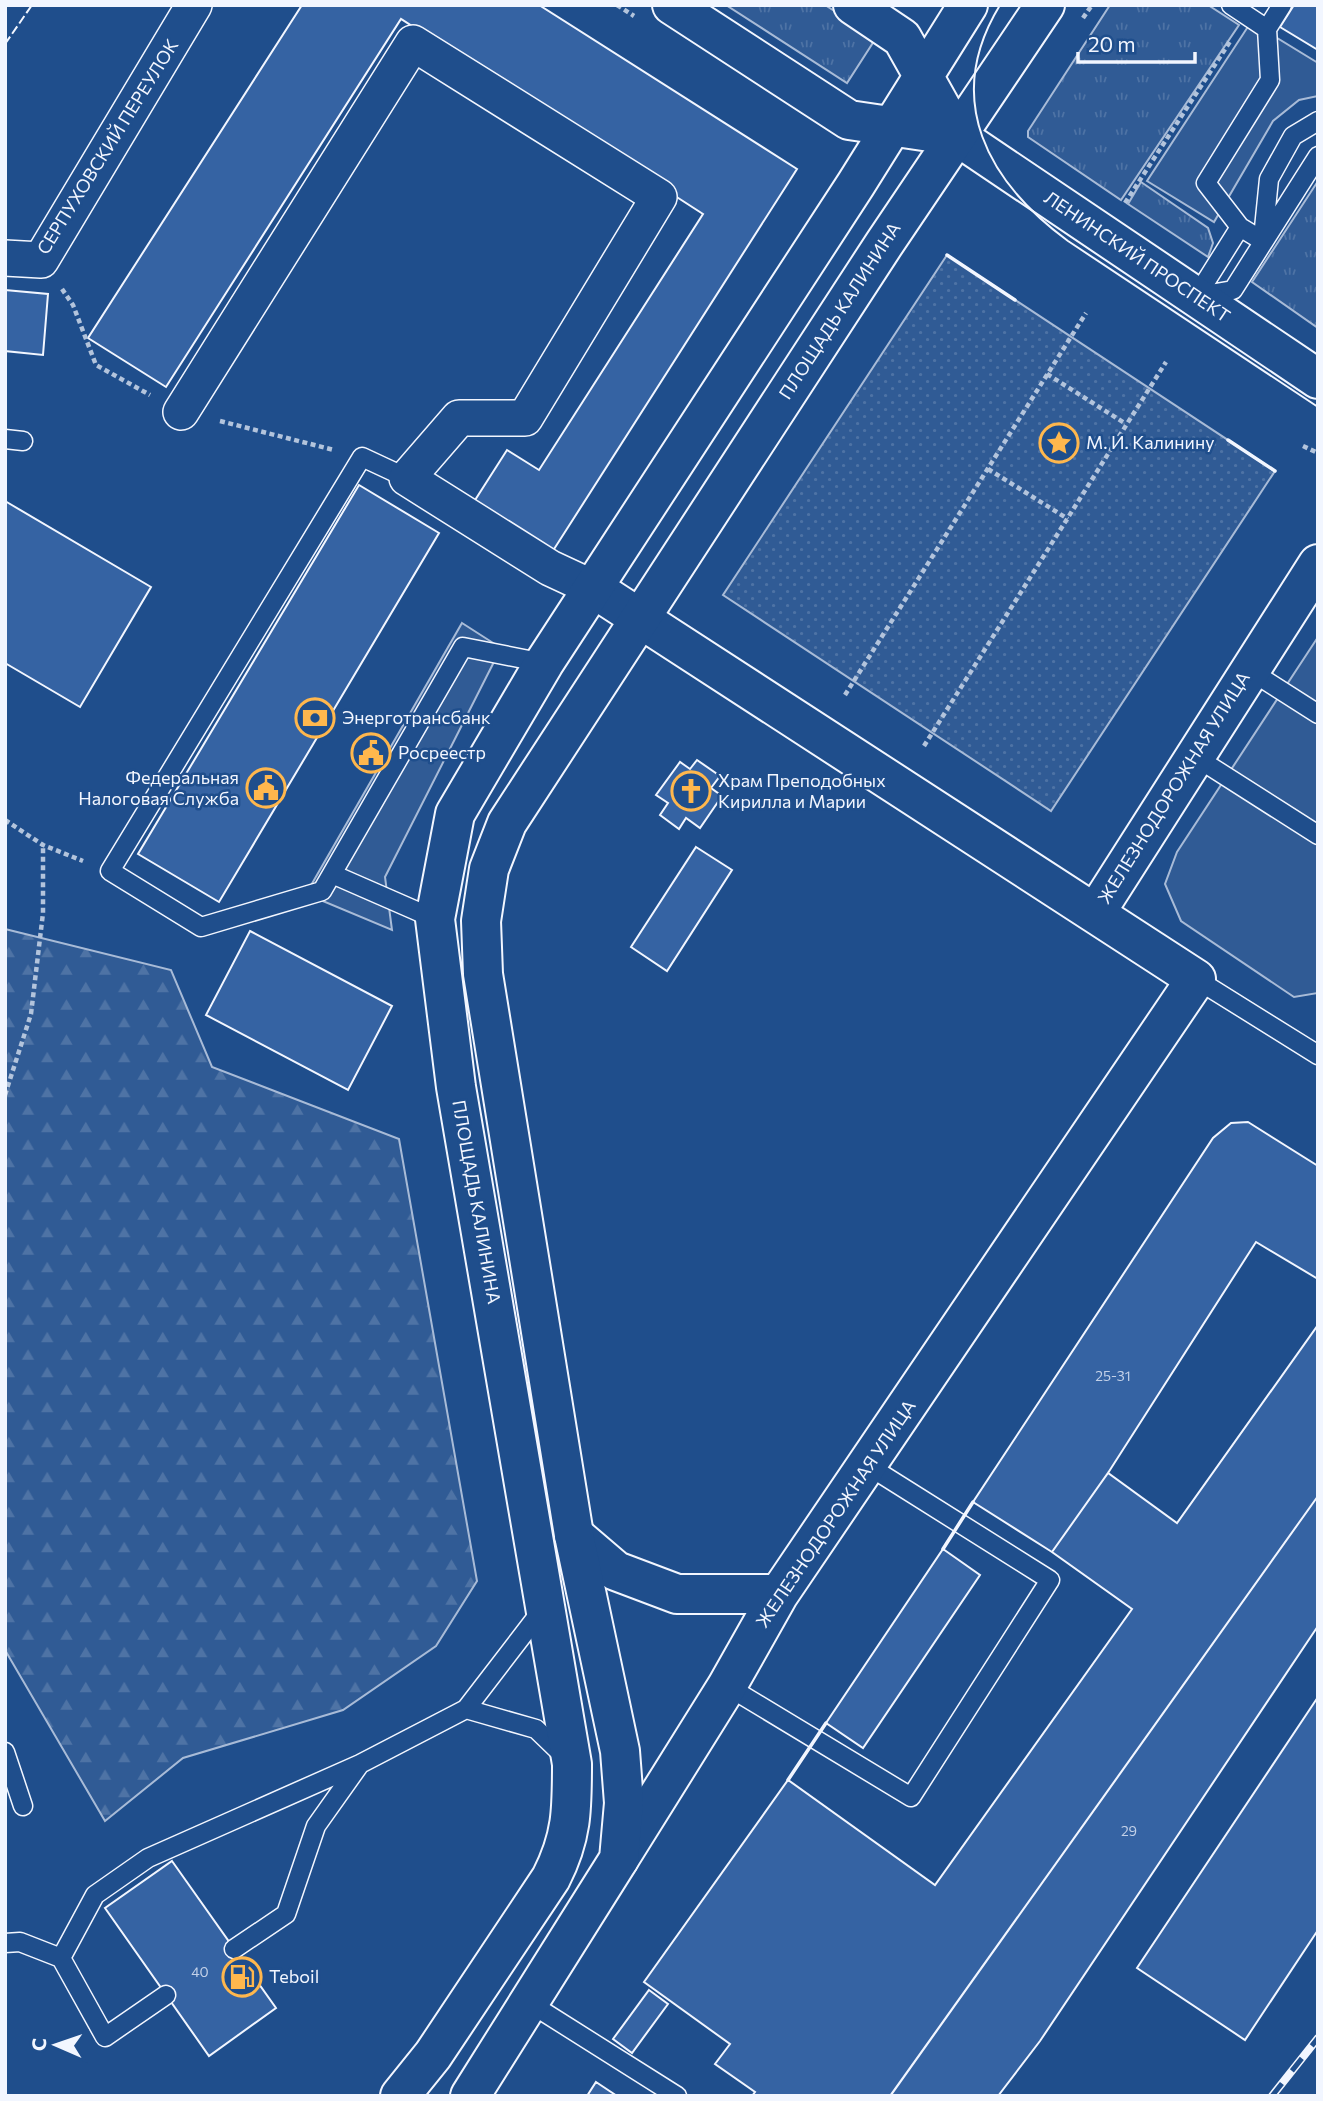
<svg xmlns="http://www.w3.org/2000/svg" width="1323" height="2101" font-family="Commissioner,sans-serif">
<defs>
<pattern id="grass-tufts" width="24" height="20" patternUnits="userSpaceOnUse" patternTransform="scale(1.75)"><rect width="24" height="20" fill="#305b95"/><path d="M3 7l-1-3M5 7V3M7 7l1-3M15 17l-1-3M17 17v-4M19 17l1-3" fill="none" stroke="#4e73a5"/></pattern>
<pattern id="forest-firs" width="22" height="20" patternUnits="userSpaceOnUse" patternTransform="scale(1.75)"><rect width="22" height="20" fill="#305b95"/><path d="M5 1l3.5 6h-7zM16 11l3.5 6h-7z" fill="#4e73a5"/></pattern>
<pattern id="park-dots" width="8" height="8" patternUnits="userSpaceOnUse" patternTransform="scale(1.75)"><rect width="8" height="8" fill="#305b95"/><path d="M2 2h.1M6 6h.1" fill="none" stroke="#4e73a5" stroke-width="1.8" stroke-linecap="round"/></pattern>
</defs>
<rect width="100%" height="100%" fill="#1f4e8c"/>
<path fill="url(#grass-tufts)" stroke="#a8bbd7" stroke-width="2" d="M 726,5 L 825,5 L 876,38 L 847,83 Z
M 1110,5 L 1208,5 L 1239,25 L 1121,200 L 1028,137 L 1028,131 Z
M 1318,181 L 1318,328 L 1252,282 Z
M 1141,182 L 1208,228 L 1213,243 L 1208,257 L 1128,204 Z"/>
<path fill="url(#forest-firs)" stroke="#a8bbd7" stroke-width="2" d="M 5,929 L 171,970 L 212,1067 L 399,1139 L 477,1581 L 436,1646 L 343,1710 L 183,1758 L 105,1821 L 5,1650 Z"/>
<path fill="url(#park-dots)" stroke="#a8bbd7" stroke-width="2" d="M 947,255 L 1275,471 L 1051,811 L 723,595 Z"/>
<path fill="#305b95" stroke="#a8bbd7" stroke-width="2" d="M 1251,22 L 1318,63 L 1318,96 L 1299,100 L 1273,121 L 1214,222 L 1147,181 Z
M 462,623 L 501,648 L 385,877 L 392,930 L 306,894 Z
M 1318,637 L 1318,993 L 1294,997 L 1181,921 L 1165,884 L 1177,852 Z"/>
<path fill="#3563a3" stroke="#f2f6ff" stroke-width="2" d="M 302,5 L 539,5 L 797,169 L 549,557 L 470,508 L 507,450 L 539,470 L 703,214 L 401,19 L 166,387 L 88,338 Z
M 1294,5 L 1318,5 L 1318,50 L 1280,27 Z
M 5,290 L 48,294 L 43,355 L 5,351 Z
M 359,485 L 439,533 L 219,902 L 138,854 Z
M 5,501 L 151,587 L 80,707 L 5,663 Z
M 697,760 L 720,776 L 711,788 L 722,796 L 700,828 L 686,818 L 679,829 L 660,815 L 668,803 L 656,795 L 680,762 L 690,769 Z
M 696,847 L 732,870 L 667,971 L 631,947 Z
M 250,931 L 392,1006 L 348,1090 L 206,1015 Z
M 1248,1122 L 1318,1166 L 1318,1279 L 1256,1242 L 1108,1473 L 1052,1552 L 973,1502 L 1213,1138 L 1231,1123 Z
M 1318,1325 L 1318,1496 L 891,2095 L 752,2096 L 755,2092 L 715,2064 L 730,2044 L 644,1982 L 788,1780 L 935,1885 L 1132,1609 L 1052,1552 L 1108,1473 L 1177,1523 Z
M 1318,1496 L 1318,1626 L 1040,2041 L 998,2096 L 890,2096 Z
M 943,1549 L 980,1575 L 863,1748 L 826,1723 Z
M 1318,1697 L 1318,1930 L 1245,2040 L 1137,1968 Z
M 172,1861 L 276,2008 L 209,2056 L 105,1908 Z
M 649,1990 L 668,2004 L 632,2053 L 613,2039 Z
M 596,2082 L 617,2096 L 587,2096 Z"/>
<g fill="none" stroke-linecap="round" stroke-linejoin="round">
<g stroke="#f2f6ff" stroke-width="21">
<path id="lane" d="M 1231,5 L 1267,29
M 1263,238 L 1269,179 L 1293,136 L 1318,121
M 1263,241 L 1240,227 L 1206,183 L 1270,80 L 1267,29 L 1282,5
M 1199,296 L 1233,290 L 1318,156
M 1196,297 L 1240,227
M 5,439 L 23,441
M 407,478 L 362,457 L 110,871 L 201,927 L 322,891 L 463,647 L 544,663
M 1249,670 L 1318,714
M 1194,756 L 1318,835
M 332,874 L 435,919
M 1196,979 L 1318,1055
M 727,1686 L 911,1797 L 1050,1580 L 867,1465
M 466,1709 L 536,1729 L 564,1756
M 5,1752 L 23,1806
M 5,1943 L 20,1942 L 61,1958 L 105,2037 L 166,1995
M 234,1949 L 286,1914 L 316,1826 L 360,1764
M 61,1958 L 95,1895 L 148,1858 L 360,1764 L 466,1709 L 542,1610
M 528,2002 L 677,2096"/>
</g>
<g stroke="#f2f6ff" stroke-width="38">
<path id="street" d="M 5,258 L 41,260 L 194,5
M 181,412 L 413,43 L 659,197 L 525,418 L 459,418 L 407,478 L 550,568 L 593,588"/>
</g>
<g stroke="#f2f6ff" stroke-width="42">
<path id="secondary" d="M 957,136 L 1318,379
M 593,588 L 1196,979 L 779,1594 L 727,1686 L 619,1859
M 1096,912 L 1318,564
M 574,1535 L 616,1571 L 677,1594 L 779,1594"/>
</g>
<g stroke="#f2f6ff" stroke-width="42">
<path id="primary" d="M 672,5 L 849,120 L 957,136
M 853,5 L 902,38 L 957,136
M 400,2096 L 433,2055 L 551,1878 C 572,1837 572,1810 572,1764 L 456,1087 L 435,919 L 455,814 L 544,663 L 856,184 L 968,5
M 470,2096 L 619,1859 L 624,1803 L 620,1751 L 574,1535 L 483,974 L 481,921 L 489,869 L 507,823 L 884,244 L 1045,5"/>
</g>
<path stroke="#b3c4dc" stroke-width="4.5" stroke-dasharray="5 3.5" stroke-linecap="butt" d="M 617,5 L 634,16
M 1083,18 L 1092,5
M 1125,203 L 1231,40
M 62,289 L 73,305 L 96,365 L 150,395
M 1047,374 L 1126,424
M 220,421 L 334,450
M 1303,446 L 1318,453
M 988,469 L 1068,519
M 845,695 L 1086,313
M 924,746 L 1166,362
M 5,820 L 43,845 L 83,861
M 5,1095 L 31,1014 L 43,913 L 43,845"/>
<use href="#lane" stroke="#1f4e8c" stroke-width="18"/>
<use href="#street" stroke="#1f4e8c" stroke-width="35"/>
<use href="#secondary" stroke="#1f4e8c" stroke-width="38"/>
<use href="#primary" stroke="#1f4e8c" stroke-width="38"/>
<path stroke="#f2f6ff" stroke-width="2" d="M 1000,5 C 942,100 988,182 1068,241 L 1318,407"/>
<g stroke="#f2f6ff" stroke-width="8">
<path id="rail" d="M 1272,2096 L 1318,2038"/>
</g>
<use href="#rail" stroke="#1f4e8c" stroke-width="5" stroke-dasharray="16" stroke-linecap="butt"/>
<path stroke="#f2f6ff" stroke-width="2" stroke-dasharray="9 3.5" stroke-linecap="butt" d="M 5,44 L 32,5"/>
<path stroke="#f2f6ff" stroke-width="3.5" d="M 947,255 L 1015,300
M 1228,440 L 1275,471
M 943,1549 L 973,1502
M 788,1780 L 826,1723"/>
</g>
<defs>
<g id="sight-ring" transform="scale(2.0125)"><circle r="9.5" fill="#1f4e8c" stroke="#ffb74d" stroke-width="1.5"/><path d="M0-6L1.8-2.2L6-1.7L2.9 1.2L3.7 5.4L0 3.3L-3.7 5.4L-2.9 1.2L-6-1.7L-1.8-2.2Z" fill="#ffb74d"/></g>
<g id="bank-ring" transform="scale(2.0125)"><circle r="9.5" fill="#1f4e8c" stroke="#ffb74d" stroke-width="1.5"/><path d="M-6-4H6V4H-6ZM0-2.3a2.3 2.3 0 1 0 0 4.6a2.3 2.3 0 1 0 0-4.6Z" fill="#ffb74d"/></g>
<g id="civic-ring" transform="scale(2.0125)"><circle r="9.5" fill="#1f4e8c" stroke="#ffb74d" stroke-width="1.5"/><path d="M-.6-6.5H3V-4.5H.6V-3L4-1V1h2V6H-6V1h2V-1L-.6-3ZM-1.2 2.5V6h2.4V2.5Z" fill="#ffb74d"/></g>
<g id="church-ring" transform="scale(2.0125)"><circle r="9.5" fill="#1f4e8c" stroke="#ffb74d" stroke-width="1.5"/><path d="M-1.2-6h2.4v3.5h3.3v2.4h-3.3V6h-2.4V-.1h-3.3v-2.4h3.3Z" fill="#ffb74d"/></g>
<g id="fuel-ring" transform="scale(2.0125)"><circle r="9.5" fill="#1f4e8c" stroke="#ffb74d" stroke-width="1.5"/><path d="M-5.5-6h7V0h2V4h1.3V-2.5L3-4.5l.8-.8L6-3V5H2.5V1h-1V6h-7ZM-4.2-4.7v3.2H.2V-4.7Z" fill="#ffb74d"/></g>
</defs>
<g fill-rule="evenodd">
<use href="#sight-ring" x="1059" y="443"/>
<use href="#bank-ring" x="315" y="718"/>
<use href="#civic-ring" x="371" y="753"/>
<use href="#civic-ring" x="266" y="788"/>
<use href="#church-ring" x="691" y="791"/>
<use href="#fuel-ring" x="242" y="1977"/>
</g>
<g text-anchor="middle" stroke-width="5" stroke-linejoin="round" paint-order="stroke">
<g font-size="14" fill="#c3d1e8">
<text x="1113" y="1381">25-31</text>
<text x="1129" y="1836">29</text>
<text x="200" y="1977">40</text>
</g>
<g font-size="18" fill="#f2f6ff" stroke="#1f4e8c">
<text transform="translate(108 147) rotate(-58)" y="6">СЕРПУХОВСКИЙ ПЕРЕУЛОК</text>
<text transform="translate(1137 257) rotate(34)" y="6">ЛЕНИНСКИЙ ПРОСПЕКТ</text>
<text transform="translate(840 311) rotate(-57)" y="6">ПЛОЩАДЬ КАЛИНИНА</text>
<text transform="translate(1174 788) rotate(-58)" y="6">ЖЕЛЕЗНОДОРОЖНАЯ УЛИЦА</text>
<text transform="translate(476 1202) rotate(80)" y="6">ПЛОЩАДЬ КАЛИНИНА</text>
<text transform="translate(836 1514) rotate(-56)" y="6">ЖЕЛЕЗНОДОРОЖНАЯ УЛИЦА</text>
</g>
<g font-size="18" fill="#f2f6ff" stroke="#1f4e8c" text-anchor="start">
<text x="1086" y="449">М. И. Калинину</text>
<text x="342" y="724">Энерготрансбанк</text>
<text x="398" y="759">Росреестр</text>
<text x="239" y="784" text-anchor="end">Федеральная<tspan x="239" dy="21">Налоговая Служба</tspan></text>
<text x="718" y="787">Храм Преподобных<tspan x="718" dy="21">Кирилла и Марии</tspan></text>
<text x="269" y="1983">Teboil</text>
</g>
</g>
<rect width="1323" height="2101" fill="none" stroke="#f2f6ff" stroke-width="14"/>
<g transform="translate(56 2045) rotate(272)" stroke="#1f4e8c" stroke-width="5" paint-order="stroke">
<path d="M0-5L12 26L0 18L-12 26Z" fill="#f2f6ff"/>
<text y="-10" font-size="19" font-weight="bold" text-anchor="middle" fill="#f2f6ff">С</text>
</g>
<path d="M1078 52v10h117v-10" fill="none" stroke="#f2f6ff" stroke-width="3.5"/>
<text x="1088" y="52" font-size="21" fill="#f2f6ff" stroke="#1f4e8c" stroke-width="5" paint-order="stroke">20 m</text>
</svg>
